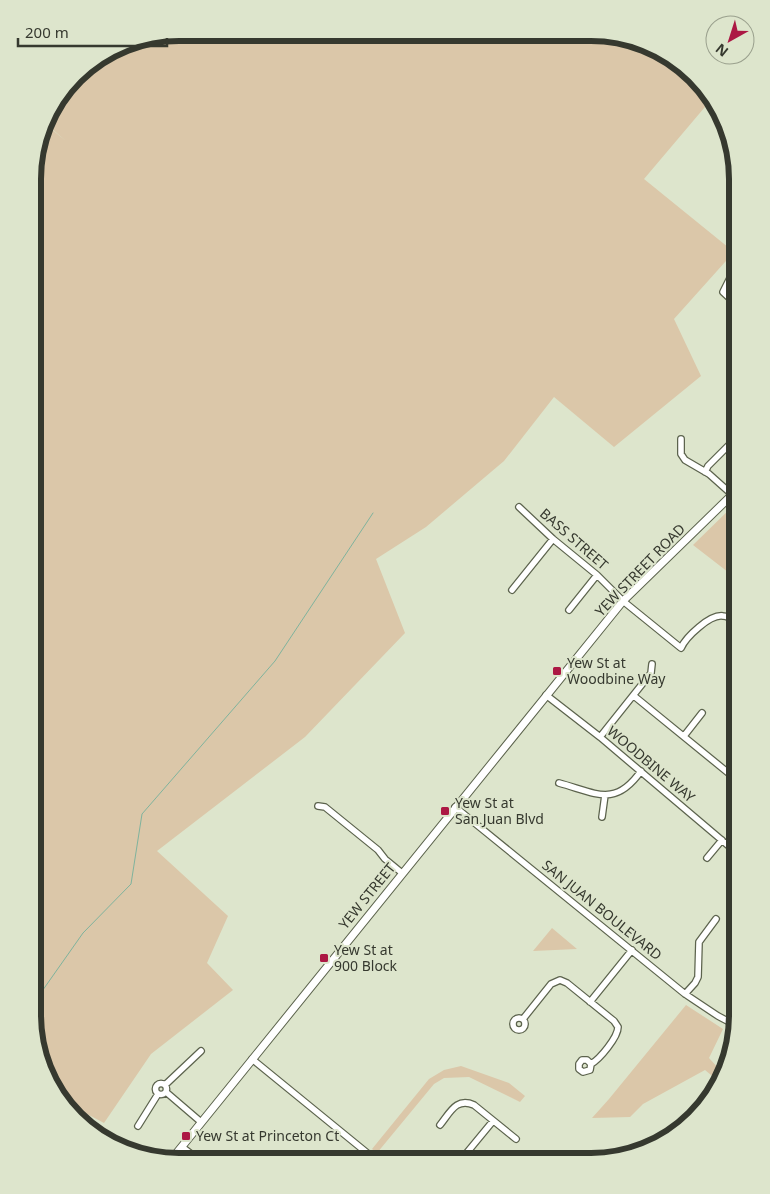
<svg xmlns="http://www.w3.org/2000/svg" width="770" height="1194" font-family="'Noto Sans',sans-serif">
<rect width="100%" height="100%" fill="#dde5cc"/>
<path fill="#dbc7a9" d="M 179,33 L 611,34 L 680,63 L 710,101 L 644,179 L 734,252 L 674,319 L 701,376 L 614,447 L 554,397 L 504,461 L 426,527 L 376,559 L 405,633 L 305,737 L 157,851 L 228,916 L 207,963 L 233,990 L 151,1054 L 104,1123 L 70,1105 L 44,1071 L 33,1015 L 33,991 L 35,988 L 43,934 L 33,925 L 34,160 L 45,124 L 66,141 L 45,123 L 48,114 L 82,69 L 123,44 Z
M 735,504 L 737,506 L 737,579 L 693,545 Z
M 552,928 L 577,949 L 533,951 Z
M 686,1005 L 723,1029 L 709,1058 L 720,1070 L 717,1080 L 705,1070 L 643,1104 L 630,1117 L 592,1118 L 609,1099 Z
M 461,1066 L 509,1083 L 525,1096 L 520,1102 L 469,1077 L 444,1078 L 434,1084 L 377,1153 L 372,1149 L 429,1079 L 444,1070 Z"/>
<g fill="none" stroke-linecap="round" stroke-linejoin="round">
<path stroke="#7fb39d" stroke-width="1" d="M 33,1004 L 83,933 L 131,884 L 142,814 L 275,661 L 373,513"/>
<g stroke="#5c634d" stroke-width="8">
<path id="minor" d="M 737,305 L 723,292 L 730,278 L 737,271
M 681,439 L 681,454 L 685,460 L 709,474 L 737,499
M 705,472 L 708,466 L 734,440
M 519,507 L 553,539 L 597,575 L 623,601 L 681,648 C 686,637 710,614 723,616 C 728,616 733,620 737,623
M 512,590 L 553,539
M 569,610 L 597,575
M 546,695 L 600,737 L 737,853
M 634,696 L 737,780
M 684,736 L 702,713
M 600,737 L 651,673 L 652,664
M 559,783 C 596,793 615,808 641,771
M 318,806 L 325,807 L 378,850 L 385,859 L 402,873
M 455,807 L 685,994 L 718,1016 L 737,1026
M 602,817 L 605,795
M 707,858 L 722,840
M 685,994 L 695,983 L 698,977 L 699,942 L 716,919
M 590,1002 L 632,950
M513 1024a6 6 0 1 1 12 0a6 6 0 1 1-12 0Z
M 523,1019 L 551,984 L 560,980 L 567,983 L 614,1021 L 618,1027 C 618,1037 600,1059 591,1064 L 590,1070 L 583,1072 L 579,1069 L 579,1064 L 582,1060 L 587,1060 L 591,1064
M 252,1059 L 377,1161
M155.5 1089a5.5 5.5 0 1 1 11 0a5.5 5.5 0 1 1-11 0Z
M 165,1085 L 201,1051
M 166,1092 L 201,1122
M 440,1125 C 450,1113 456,1097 474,1105 L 516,1139
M 138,1126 L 158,1094
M 182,1147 L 199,1160
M 460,1161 L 493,1121"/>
</g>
<g stroke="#5c634d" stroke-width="9">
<path id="tertiary" d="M 171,1160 L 623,601 L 737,490"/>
</g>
<use href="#minor" stroke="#fff" stroke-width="5.5"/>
<use href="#tertiary" stroke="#fff" stroke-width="7"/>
</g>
<g fill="#ac1844" stroke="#dde5cc" stroke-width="2">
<rect x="552" y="666" width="10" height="10" rx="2.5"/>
<rect x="440" y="806" width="10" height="10" rx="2.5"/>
<rect x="319" y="953" width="10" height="10" rx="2.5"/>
<rect x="181" y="1131" width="10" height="10" rx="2.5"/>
</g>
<g text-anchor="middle" stroke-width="4" stroke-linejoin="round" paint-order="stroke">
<g font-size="14" fill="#36392f" stroke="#dde5cc">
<text transform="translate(574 539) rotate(41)" y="5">BASS STREET</text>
<text transform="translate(640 570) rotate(-46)" y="5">YEW STREET ROAD</text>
<text transform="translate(651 764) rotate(40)" y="5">WOODBINE WAY</text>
<text transform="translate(367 896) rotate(-51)" y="5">YEW STREET</text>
<text transform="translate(602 910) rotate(39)" y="5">SAN JUAN BOULEVARD</text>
</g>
<g font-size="14" fill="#36392f" stroke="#dde5cc" text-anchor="start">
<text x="567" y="668">Yew St at<tspan x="567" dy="16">Woodbine Way</tspan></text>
<text x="455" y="808">Yew St at<tspan x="455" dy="16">San Juan Blvd</tspan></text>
<text x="334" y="955">Yew St at<tspan x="334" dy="16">900 Block</tspan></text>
<text x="196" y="1141">Yew St at Princeton Ct</text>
</g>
</g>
<path d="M0 0H770V1194H0ZM179 41H591A138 138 0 0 1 729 179V1015A138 138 0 0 1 591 1153H179A138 138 0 0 1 41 1015V179A138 138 0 0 1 179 41Z" fill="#dde5cc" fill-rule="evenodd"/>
<path fill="none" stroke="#36392f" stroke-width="6" d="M179 41H591A138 138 0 0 1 729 179V1015A138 138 0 0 1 591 1153H179A138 138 0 0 1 41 1015V179A138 138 0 0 1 179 41Z"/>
<g transform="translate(730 40) rotate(219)"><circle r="24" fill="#dde5cc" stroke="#9aa08d"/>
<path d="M0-4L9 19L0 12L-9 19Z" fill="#ac1844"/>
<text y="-8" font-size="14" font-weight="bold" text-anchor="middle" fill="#36392f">N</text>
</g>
<path d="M18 38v8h149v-8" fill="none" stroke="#36392f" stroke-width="2.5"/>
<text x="25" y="38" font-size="15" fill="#36392f" stroke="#dde5cc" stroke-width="4" paint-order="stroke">200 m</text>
</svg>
